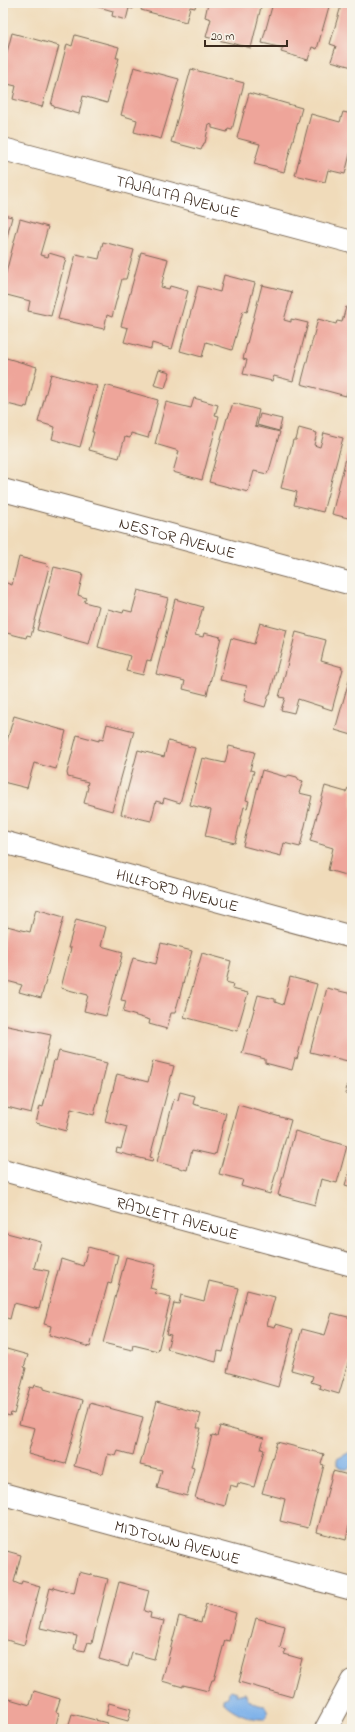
<svg xmlns="http://www.w3.org/2000/svg" width="355" height="1732" font-family="'Indie Flower',sans-serif">
<rect width="100%" height="100%" fill="#f7f3e8"/>
<filter id="ink" filterUnits="userSpaceOnUse"><feTurbulence type="fractalNoise" baseFrequency=".025" numOctaves="2"/><feDisplacementMap in="SourceGraphic" scale="8" xChannelSelector="R" yChannelSelector="G"/><feConvolveMatrix kernelMatrix="1 2 1 2 8 2 1 2 1" color-interpolation-filters="sRGB"/></filter>
<filter id="wash" filterUnits="userSpaceOnUse"><feTurbulence type="fractalNoise" baseFrequency=".012" numOctaves="4" result="noise"/><feDisplacementMap in="SourceGraphic" scale="16" xChannelSelector="R" yChannelSelector="G"/><feGaussianBlur stdDeviation="0.9" result="paint"/><feColorMatrix in="noise" values="0 0 0 0 0 0 0 0 0 0 0 0 0 0 0 0 0 1.4 0 .05"/><feComposite in="paint" operator="in"/></filter>
<g filter="url(#wash)">
<rect width="100%" height="100%" fill="#f0dbba"/>
<path fill="#7bb0e9" stroke="#5b6d84" d="M 352,1451 L 352,1466 L 349,1469 L 344,1469 L 337,1465 L 337,1459 Z
M 231,1690 L 237,1692 L 236,1695 L 245,1693 C 249,1702 255,1705 265,1706 L 268,1712 L 265,1719 C 250,1720 233,1712 223,1702 L 223,1699 L 228,1697 L 229,1692 Z"/>
<g id="blocks">
<path fill="#eea59a" d="M 85,3 L 135,3 L 133,9 L 129,8 L 126,20 L 112,16 L 113,11 Z
M 143,3 L 196,3 L 195,8 L 190,7 L 186,22 L 141,10 Z
M 208,3 L 262,3 L 251,48 L 206,37 L 211,19 L 205,17 Z
M 273,3 L 330,3 L 317,49 L 312,47 L 308,60 L 281,52 L 283,48 L 262,43 Z
M 337,3 L 352,3 L 352,67 L 331,61 L 336,46 L 330,44 L 341,6 L 337,5 Z
M 12,33 L 59,46 L 42,107 L 13,99 L 16,86 L 3,83 L 3,68 Z
M 75,35 L 119,47 L 116,58 L 119,58 L 107,103 L 83,96 L 79,114 L 54,107 L 54,106 L 51,105 L 67,44 L 72,46 Z
M 134,67 L 179,79 L 161,139 L 134,132 L 137,120 L 121,115 Z
M 191,69 L 244,83 L 232,130 L 228,129 L 227,132 L 212,128 L 212,125 L 209,124 L 205,143 L 204,143 L 201,150 L 171,142 Z
M 249,93 L 302,108 L 284,172 L 254,164 L 260,144 L 237,138 Z
M 343,112 L 352,114 L 352,146 L 345,174 L 328,170 L 325,182 L 295,175 L 311,114 L 340,122 Z
M 3,215 L 12,217 L 5,245 L 3,244 Z
M 20,219 L 48,227 L 40,255 L 48,257 L 49,253 L 66,258 L 51,316 L 28,311 L 30,301 L 3,294 L 3,284 Z
M 103,242 L 134,250 L 126,279 L 122,279 L 112,317 L 107,315 L 104,329 L 58,319 L 76,254 L 99,259 Z
M 141,252 L 168,259 L 161,287 L 169,289 L 170,286 L 188,291 L 172,349 L 152,343 L 151,349 L 124,342 L 128,328 L 121,326 Z
M 224,275 L 255,283 L 247,312 L 243,311 L 232,350 L 206,342 L 202,357 L 180,351 L 198,286 L 220,292 Z
M 262,285 L 292,292 L 284,320 L 291,322 L 291,319 L 308,323 L 293,381 L 274,376 L 272,381 L 243,374 L 247,360 L 243,359 Z
M 346,307 L 352,309 L 352,381 L 350,381 L 346,396 L 301,384 L 318,319 L 336,324 L 337,321 L 342,322 Z
M 3,357 L 37,367 L 27,407 L 25,406 L 24,408 L 3,403 Z
M 159,369 L 170,372 L 165,388 L 154,385 Z
M 51,374 L 97,386 L 80,447 L 52,439 L 55,427 L 38,422 Z
M 105,385 L 158,400 L 148,438 L 131,433 L 130,438 L 125,437 L 119,458 L 89,450 L 94,432 L 92,432 Z
M 194,398 L 218,405 L 215,415 L 219,416 L 202,480 L 173,472 L 179,451 L 155,444 L 166,402 L 191,408 Z
M 233,403 L 259,410 L 255,426 L 280,432 L 269,471 L 268,471 L 267,474 L 254,471 L 248,492 L 209,482 L 227,418 L 228,418 Z
M 260,414 L 282,419 L 279,431 L 257,425 Z
M 299,428 L 317,433 L 314,445 L 320,447 L 324,433 L 343,438 L 323,512 L 294,505 L 297,492 L 281,488 L 293,440 L 296,440 Z
M 352,447 L 352,519 L 332,514 L 348,450 L 351,451 Z
M 19,557 L 47,564 L 46,566 L 49,567 L 31,636 L 27,635 L 26,638 L 3,632 L 3,578 L 5,579 L 4,582 L 12,585 Z
M 54,567 L 83,574 L 78,595 L 86,598 L 84,602 L 99,606 L 89,644 L 37,630 Z
M 138,590 L 168,598 L 151,661 L 147,660 L 143,675 L 126,671 L 130,656 L 98,647 L 108,609 L 123,613 L 124,610 L 132,612 Z
M 175,599 L 203,607 L 195,635 L 203,637 L 204,633 L 221,637 L 207,695 L 183,689 L 185,681 L 156,674 Z
M 260,623 L 287,630 L 270,694 L 269,694 L 265,707 L 244,701 L 247,686 L 220,680 L 231,638 L 254,644 Z
M 296,632 L 326,640 L 321,661 L 342,667 L 341,669 L 343,669 L 332,710 L 298,699 L 294,713 L 281,710 L 285,698 L 279,697 Z
M 352,670 L 352,735 L 335,730 Z
M 14,716 L 66,731 L 56,769 L 34,763 L 27,788 L 3,782 L 3,755 Z
M 107,724 L 134,731 L 112,811 L 84,803 L 88,787 L 87,786 L 88,782 L 68,777 L 67,773 L 77,735 L 99,741 L 99,739 L 103,740 Z
M 168,741 L 195,748 L 180,803 L 164,798 L 163,803 L 156,801 L 151,821 L 121,814 L 138,750 L 164,757 Z
M 229,746 L 255,752 L 250,770 L 254,771 L 246,800 L 249,801 L 247,808 L 244,807 L 235,843 L 205,836 L 211,810 L 190,805 L 202,758 L 225,763 Z
M 262,770 L 286,777 L 289,775 L 297,777 L 299,780 L 303,781 L 299,793 L 312,796 L 300,847 L 284,843 L 281,856 L 243,846 Z
M 325,786 L 346,792 L 348,788 L 352,789 L 352,877 L 328,870 L 333,848 L 310,841 Z
M 36,909 L 64,917 L 41,998 L 19,992 L 22,985 L 3,980 L 3,941 L 7,926 L 30,932 Z
M 76,919 L 106,927 L 101,946 L 123,952 L 106,1016 L 84,1011 L 88,995 L 61,988 L 71,948 L 68,948 Z
M 161,943 L 192,951 L 175,1013 L 171,1013 L 167,1029 L 149,1024 L 150,1020 L 123,1012 L 126,1001 L 121,1000 L 133,958 L 156,964 Z
M 202,953 L 231,961 L 226,982 L 233,984 L 232,989 L 248,993 L 237,1031 L 184,1017 Z
M 290,977 L 317,984 L 297,1059 L 295,1058 L 292,1070 L 265,1063 L 265,1059 L 242,1053 L 258,995 L 275,999 L 275,1002 L 283,1005 Z
M 327,988 L 352,994 L 352,1062 L 310,1052 Z
M 3,1025 L 51,1035 L 31,1113 L 3,1106 L 3,1098 L 6,1085 L 3,1084 Z
M 59,1051 L 107,1063 L 94,1115 L 71,1109 L 66,1131 L 36,1123 L 40,1106 L 43,1107 L 54,1060 L 56,1061 Z
M 153,1061 L 174,1066 L 150,1157 L 153,1158 L 152,1161 L 116,1152 L 117,1148 L 121,1149 L 127,1127 L 105,1121 L 117,1074 L 148,1082 Z
M 348,1083 L 352,1084 L 352,1095 L 345,1094 Z
M 180,1092 L 195,1096 L 193,1104 L 226,1113 L 216,1154 L 215,1153 L 214,1155 L 192,1150 L 187,1170 L 157,1162 L 174,1099 L 178,1100 Z
M 238,1105 L 291,1120 L 270,1194 L 241,1186 L 243,1180 L 219,1174 Z
M 295,1131 L 347,1146 L 337,1183 L 321,1179 L 315,1205 L 278,1195 Z
M 352,1162 L 352,1187 L 345,1185 Z
M 3,1232 L 41,1242 L 34,1268 L 49,1271 L 39,1309 L 14,1303 L 10,1319 L 3,1317 Z
M 88,1247 L 118,1255 L 111,1284 L 108,1283 L 90,1347 L 49,1335 L 51,1326 L 44,1324 L 61,1259 L 83,1266 Z
M 126,1257 L 156,1265 L 150,1288 L 157,1290 L 155,1293 L 171,1297 L 158,1351 L 133,1345 L 132,1350 L 103,1343 Z
M 209,1281 L 239,1288 L 223,1352 L 218,1351 L 216,1362 L 167,1349 L 171,1335 L 166,1334 L 174,1303 L 179,1304 L 181,1295 L 204,1301 Z
M 247,1290 L 275,1297 L 267,1325 L 275,1327 L 276,1324 L 293,1329 L 278,1387 L 227,1372 Z
M 332,1313 L 352,1318 L 352,1349 L 339,1394 L 319,1388 L 320,1385 L 311,1382 L 313,1376 L 291,1370 L 302,1329 L 325,1335 Z
M 3,1348 L 28,1355 L 24,1367 L 26,1368 L 14,1414 L 11,1413 L 10,1416 L 3,1414 Z
M 35,1385 L 44,1387 L 44,1389 L 83,1400 L 65,1464 L 28,1454 L 35,1428 L 19,1424 L 30,1387 L 34,1388 Z
M 157,1401 L 201,1414 L 197,1428 L 201,1428 L 191,1467 L 194,1468 L 187,1496 L 157,1488 L 162,1470 L 140,1465 Z
M 90,1403 L 143,1417 L 133,1455 L 118,1451 L 116,1456 L 108,1454 L 103,1474 L 74,1466 Z
M 220,1426 L 264,1438 L 261,1449 L 264,1450 L 254,1487 L 238,1483 L 237,1487 L 230,1485 L 225,1506 L 195,1498 L 212,1435 L 217,1436 Z
M 277,1442 L 324,1454 L 321,1464 L 324,1465 L 308,1528 L 280,1521 L 285,1499 L 262,1493 Z
M 333,1471 L 352,1476 L 352,1527 L 349,1526 L 346,1540 L 317,1532 Z
M 3,1550 L 21,1555 L 14,1582 L 21,1585 L 22,1581 L 40,1586 L 24,1645 L 3,1639 Z
M 79,1572 L 108,1579 L 92,1643 L 88,1642 L 85,1651 L 74,1649 L 77,1636 L 40,1628 L 50,1588 L 53,1589 L 53,1587 L 74,1593 Z
M 119,1582 L 149,1590 L 144,1611 L 151,1613 L 150,1618 L 164,1621 L 154,1659 L 132,1653 L 128,1667 L 99,1659 Z
M 206,1604 L 236,1613 L 229,1641 L 225,1640 L 214,1680 L 212,1680 L 208,1691 L 183,1685 L 183,1687 L 162,1681 L 179,1616 L 201,1622 Z
M 256,1618 L 285,1626 L 280,1648 L 286,1650 L 284,1654 L 302,1659 L 292,1697 L 239,1682 Z
M 34,1691 L 60,1699 L 56,1712 L 59,1713 L 55,1729 L 3,1729 L 3,1710 L 6,1698 L 30,1705 Z
M 109,1703 L 131,1709 L 128,1721 L 106,1715 Z
M 72,1714 L 107,1723 L 105,1729 L 65,1729 L 66,1726 L 68,1727 Z"/>
</g>
</g>
<g filter="url(#ink)">
<use href="#blocks" fill-opacity="0" stroke="#7a6855" stroke-width="1"/>
<g fill="none" stroke-linecap="round" stroke-linejoin="round">
<g stroke="#7a6855" stroke-width="24">
<g id="street">
<path id="s1" d="M 3,149 L 352,242"/>
<path id="s2" d="M 3,490 L 352,584"/>
<path id="s3" d="M 3,842 L 352,937"/>
<path id="s4" d="M 3,1170 L 352,1265"/>
<path id="s5" d="M 3,1494 L 352,1589"/>
<path d="M 326,1729 L 352,1681"/>
</g>
</g>
<use href="#street" stroke="#fff" stroke-width="22"/>
</g>
</g>
<g text-anchor="middle" stroke-width="3" stroke-linejoin="round" paint-order="stroke">
<g font-size="16" fill="#3b2a1e" stroke="#f7f3e8">
<text dy="6" stroke="none"><textPath href="#s1" startOffset="181">TAJAUTA AVENUE</textPath></text>
<text dy="6" stroke="none"><textPath href="#s2" startOffset="181">NESTOR AVENUE</textPath></text>
<text dy="6" stroke="none"><textPath href="#s3" startOffset="181">HILLFORD AVENUE</textPath></text>
<text dy="6" stroke="none"><textPath href="#s4" startOffset="181">RADLETT AVENUE</textPath></text>
<text dy="6" stroke="none"><textPath href="#s5" startOffset="181">MIDTOWN AVENUE</textPath></text>
</g>
</g>
<rect width="355" height="1732" fill="none" stroke="#f7f3e8" stroke-width="16"/>
<path d="M205 40v6h82v-6" fill="none" stroke="#3b2a1e" stroke-width="2"/>
<text x="211" y="40" font-size="12" fill="#3b2a1e" stroke="#f7f3e8" stroke-width="3" paint-order="stroke">20 m</text>
</svg>
